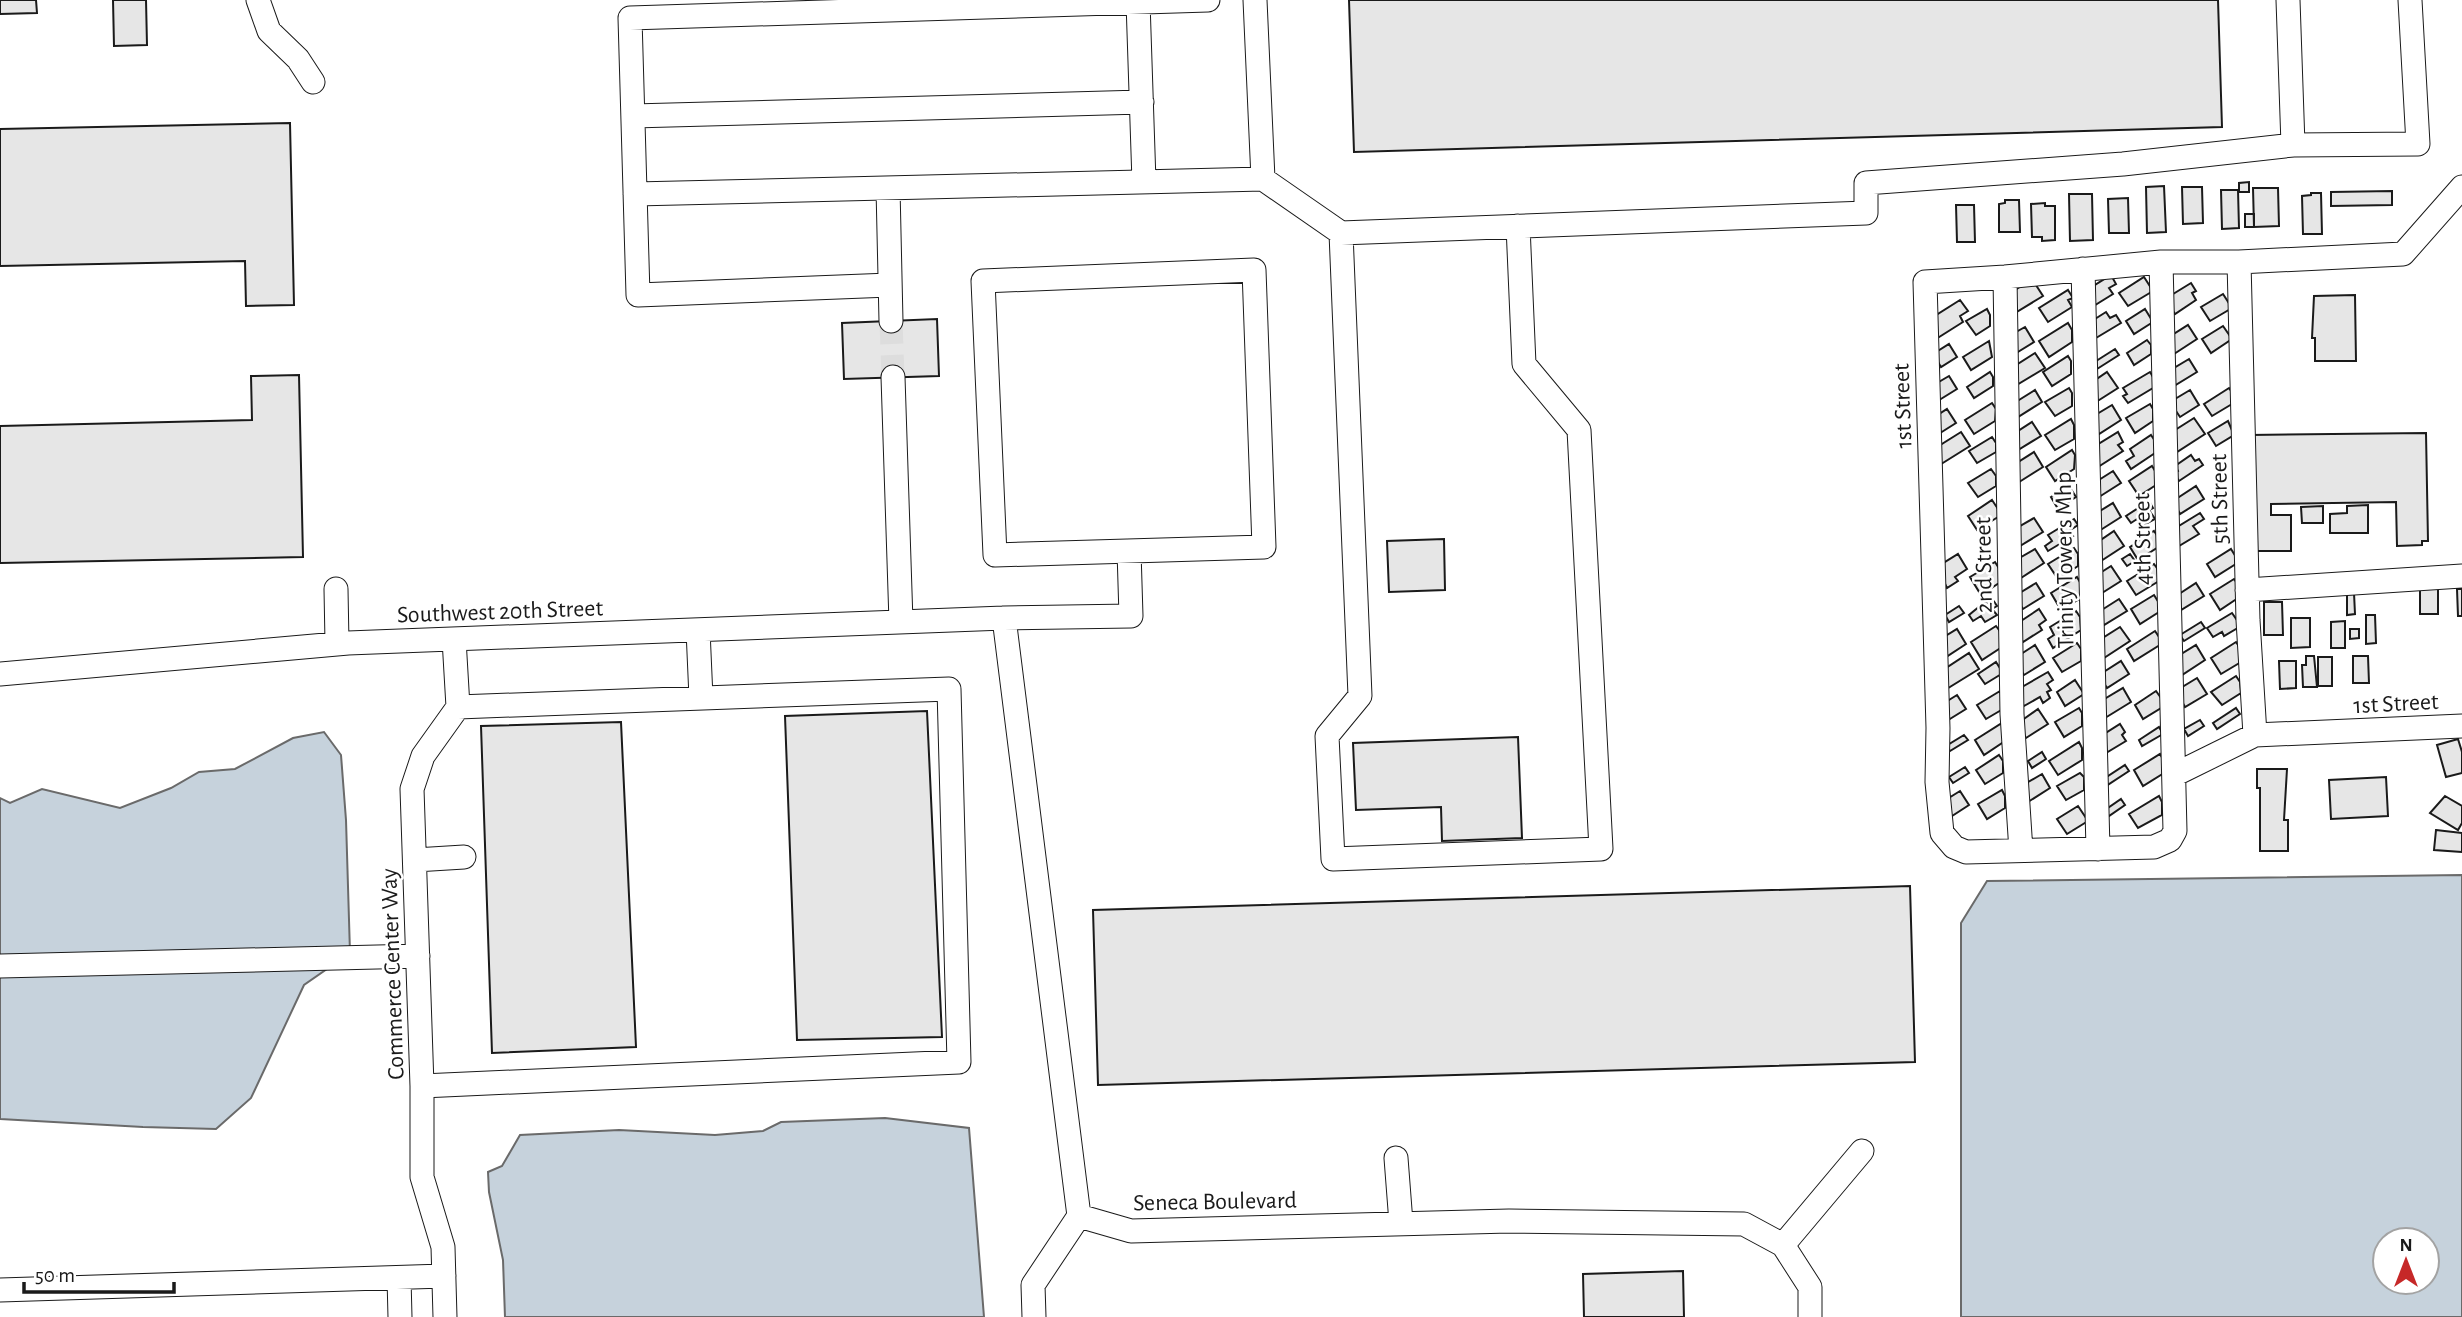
<svg xmlns="http://www.w3.org/2000/svg" width="2462" height="1317" font-family="'Alegreya Sans',sans-serif">
<rect width="100%" height="100%" fill="#fff"/>
<path fill="#c6d2dc" stroke="#6a6a6a" stroke-width="2" fill-rule="evenodd" d="M 324,732 L 341,755 L 346,820 L 350,953 L 304,985 L 251,1098 L 216,1129 L 143,1127 L 0,1119 L 0,798 L 10,803 L 42,789 L 120,808 L 171,788 L 199,772 L 235,769 L 293,738 Z
M 2462,875 L 2462,1317 L 1961,1317 L 1961,923 L 1987,881 ZM 2385,1240 L 2427,1240 L 2427,1282 L 2385,1282 Z
M 885,1118 L 969,1128 L 984,1317 L 505,1317 L 503,1260 L 489,1192 L 488,1172 L 502,1166 L 520,1135 L 619,1130 L 715,1135 L 763,1131 L 781,1122 Z"/>
<path fill="#e6e6e6" stroke="#1a1a1a" stroke-width="2" d="M 0,0 L 36,0 L 37,13 L 0,14 Z
M 113,0 L 146,0 L 147,45 L 114,46 Z
M 1349,0 L 2218,0 L 2222,127 L 1354,152 Z
M 290,123 L 294,305 L 246,306 L 245,261 L 0,266 L 0,129 Z
M 2249,182 L 2249,192 L 2239,192 L 2239,183 Z
M 2164,186 L 2166,232 L 2147,233 L 2146,187 Z
M 2182,187 L 2202,187 L 2203,223 L 2183,224 Z
M 2253,188 L 2278,188 L 2279,226 L 2254,227 Z
M 2221,190 L 2238,190 L 2239,228 L 2222,229 Z
M 2392,191 L 2392,205 L 2331,206 L 2331,192 Z
M 2311,193 L 2321,193 L 2322,234 L 2303,234 L 2302,196 L 2311,195 Z
M 2069,194 L 2092,194 L 2093,240 L 2070,241 Z
M 2128,198 L 2129,233 L 2109,233 L 2108,199 Z
M 2005,200 L 2019,200 L 2020,232 L 1999,232 L 1999,204 L 2005,203 Z
M 2045,203 L 2045,206 L 2055,206 L 2055,240 L 2042,241 L 2042,237 L 2032,237 L 2031,204 Z
M 1956,205 L 1974,205 L 1975,242 L 1957,242 Z
M 2245,214 L 2254,214 L 2254,227 L 2245,227 Z
M 2111,275 L 2116,284 L 2109,288 L 2113,294 L 2092,307 L 2087,290 Z
M 2144,277 L 2153,291 L 2128,306 L 2119,293 Z
M 2032,279 L 2043,296 L 2015,313 L 2009,294 Z
M 2191,283 L 2196,291 L 2192,293 L 2196,300 L 2175,314 L 2165,299 Z
M 2068,290 L 2073,298 L 2068,300 L 2072,307 L 2048,322 L 2039,308 Z
M 2223,294 L 2232,308 L 2210,321 L 2201,307 Z
M 2355,295 L 2356,361 L 2315,361 L 2315,338 L 2312,338 L 2314,296 Z
M 1960,300 L 1968,311 L 1960,316 L 1963,322 L 1936,339 L 1930,319 Z
M 1987,309 L 1990,315 L 1990,326 L 1976,335 L 1966,321 Z
M 2145,309 L 2153,322 L 2134,334 L 2126,321 Z
M 2106,312 L 2110,318 L 2116,315 L 2121,323 L 2096,338 L 2087,324 Z
M 937,319 L 939,376 L 844,379 L 842,323 Z
M 2068,323 L 2072,330 L 2072,342 L 2049,357 L 2039,341 Z
M 2188,325 L 2197,339 L 2174,354 L 2169,337 Z
M 2223,326 L 2232,339 L 2211,353 L 2202,339 Z
M 2025,327 L 2034,342 L 2013,355 L 2009,336 Z
M 2147,340 L 2151,345 L 2151,354 L 2134,365 L 2127,353 Z
M 1989,341 L 1992,357 L 1971,370 L 1963,357 Z
M 1949,344 L 1957,357 L 1941,367 L 1933,354 Z
M 2115,349 L 2119,355 L 2097,369 L 2093,363 Z
M 2035,353 L 2045,368 L 2015,386 L 2010,369 Z
M 2068,356 L 2071,361 L 2071,374 L 2052,386 L 2043,372 Z
M 2189,359 L 2197,372 L 2174,386 L 2169,371 Z
M 1990,372 L 1993,377 L 1993,386 L 1974,398 L 1967,387 Z
M 2107,372 L 2118,388 L 2096,402 L 2091,383 Z
M 2150,372 L 2153,377 L 2153,388 L 2128,403 L 2123,396 L 2127,394 L 2123,388 Z
M 299,375 L 303,557 L 0,563 L 0,426 L 252,420 L 251,376 Z
M 1949,376 L 1957,389 L 1936,402 L 1932,386 Z
M 2069,388 L 2072,393 L 2072,406 L 2055,416 L 2045,402 Z
M 2229,388 L 2233,394 L 2232,404 L 2212,416 L 2204,404 Z
M 2035,390 L 2042,402 L 2018,417 L 2011,405 Z
M 2190,390 L 2199,405 L 2180,417 L 2170,402 Z
M 1992,403 L 1996,409 L 1995,421 L 1974,434 L 1965,420 Z
M 2150,404 L 2153,409 L 2153,421 L 2135,433 L 2126,418 Z
M 2112,405 L 2121,420 L 2099,434 L 2093,424 L 2092,417 Z
M 1947,409 L 1956,423 L 1937,435 L 1933,418 Z
M 2194,418 L 2205,434 L 2177,452 L 2173,445 L 2172,432 Z
M 2071,419 L 2074,425 L 2074,439 L 2055,450 L 2045,435 Z
M 2228,421 L 2234,435 L 2216,446 L 2208,433 Z
M 2032,422 L 2041,436 L 2018,450 L 2012,435 Z
M 1961,432 L 1970,446 L 1938,466 L 1934,449 Z
M 2118,432 L 2123,442 L 2118,445 L 2123,451 L 2098,467 L 2092,448 Z
M 2426,433 L 2428,541 L 2422,541 L 2422,545 L 2397,546 L 2396,502 L 2271,504 L 2271,515 L 2291,515 L 2291,551 L 2251,551 L 2249,435 Z
M 2151,435 L 2155,441 L 2155,453 L 2131,469 L 2126,461 L 2134,456 L 2130,449 Z
M 1992,437 L 1996,443 L 1996,452 L 1977,463 L 1969,451 Z
M 2072,450 L 2075,455 L 2074,469 L 2055,481 L 2046,467 Z
M 2034,452 L 2043,467 L 2016,484 L 2012,466 Z
M 2191,455 L 2195,461 L 2199,459 L 2203,465 L 2179,481 L 2174,474 L 2178,471 L 2175,466 Z
M 2152,466 L 2157,474 L 2156,485 L 2139,496 L 2129,481 Z
M 1991,469 L 1996,476 L 1996,486 L 1978,497 L 1968,483 Z
M 2113,471 L 2121,483 L 2099,497 L 2091,485 Z
M 2069,486 L 2076,497 L 2058,509 L 2051,497 Z
M 2196,486 L 2204,499 L 2180,514 L 2173,501 Z
M 1992,500 L 1998,509 L 1998,517 L 1977,530 L 1968,516 Z
M 2149,501 L 2153,508 L 2149,510 L 2155,519 L 2142,526 L 2137,519 L 2131,523 L 2126,516 Z
M 2113,503 L 2121,517 L 2099,531 L 2095,514 Z
M 2368,505 L 2368,533 L 2330,533 L 2330,514 L 2347,513 L 2347,506 Z
M 2323,506 L 2323,523 L 2302,523 L 2301,507 Z
M 2200,513 L 2204,519 L 2193,526 L 2199,534 L 2179,546 L 2174,529 Z
M 2034,518 L 2043,532 L 2020,546 L 2015,529 Z
M 2074,519 L 2078,525 L 2069,531 L 2073,536 L 2048,551 L 2045,546 L 2052,541 L 2048,535 Z
M 2114,531 L 2124,546 L 2101,561 L 2095,544 Z
M 2154,531 L 2163,544 L 2138,560 L 2130,547 Z
M 1444,539 L 1445,590 L 1389,592 L 1387,541 Z
M 2074,548 L 2078,554 L 2078,566 L 2058,579 L 2048,564 Z
M 2035,549 L 2044,563 L 2021,578 L 2016,560 Z
M 2231,549 L 2239,562 L 2215,577 L 2207,564 Z
M 1958,554 L 1967,569 L 1955,577 L 1958,581 L 1947,588 L 1937,567 Z
M 2130,554 L 2135,561 L 2127,566 L 2122,559 Z
M 1995,562 L 2000,570 L 1999,583 L 1981,595 L 1970,577 Z
M 2154,564 L 2159,571 L 2159,581 L 2136,595 L 2127,581 Z
M 2111,566 L 2121,581 L 2102,593 L 2097,575 Z
M 2077,577 L 2081,584 L 2081,598 L 2061,610 L 2051,593 Z
M 2234,579 L 2239,586 L 2238,598 L 2220,610 L 2210,594 Z
M 2036,583 L 2044,596 L 2023,609 L 2017,600 L 2018,594 Z
M 2196,583 L 2204,596 L 2181,610 L 2176,601 L 2176,596 Z
M 2420,589 L 2438,589 L 2438,614 L 2420,614 Z
M 2457,589 L 2462,589 L 2462,616 L 2458,616 Z
M 2347,593 L 2354,593 L 2355,614 L 2347,615 Z
M 2154,595 L 2159,603 L 2159,612 L 2140,624 L 2131,609 Z
M 2119,599 L 2127,611 L 2104,625 L 2097,613 Z
M 1993,600 L 1997,606 L 1992,609 L 1997,615 L 1985,622 L 1981,616 L 1973,621 L 1969,615 L 1986,601 L 1988,603 Z
M 2264,602 L 2282,602 L 2283,635 L 2264,635 Z
M 1959,606 L 1964,613 L 1949,622 L 1945,615 Z
M 2039,609 L 2046,620 L 2039,625 L 2042,630 L 2023,642 L 2018,633 L 2018,623 Z
M 2076,611 L 2080,617 L 2081,630 L 2053,648 L 2048,639 L 2054,635 L 2050,627 Z
M 2232,613 L 2241,626 L 2224,636 L 2222,632 L 2213,637 L 2207,628 Z
M 2366,615 L 2375,615 L 2376,643 L 2366,644 Z
M 2291,618 L 2310,618 L 2310,647 L 2291,648 Z
M 2345,621 L 2345,648 L 2331,648 L 2331,622 Z
M 2201,622 L 2205,628 L 2184,641 L 2180,635 Z
M 1996,626 L 2002,634 L 2002,647 L 1982,660 L 1971,642 Z
M 2120,627 L 2130,641 L 2104,658 L 2098,641 Z
M 1957,629 L 1966,644 L 1943,659 L 1939,640 Z
M 2350,629 L 2359,629 L 2359,638 L 2350,639 Z
M 2155,631 L 2163,643 L 2134,661 L 2127,649 Z
M 2236,642 L 2240,648 L 2241,662 L 2221,674 L 2211,658 Z
M 2077,643 L 2081,649 L 2081,661 L 2062,672 L 2053,658 Z
M 2035,645 L 2045,662 L 2024,675 L 2019,667 L 2018,656 Z
M 2196,645 L 2205,660 L 2182,675 L 2178,656 Z
M 1969,653 L 1979,669 L 1945,690 L 1940,672 Z
M 2306,656 L 2314,656 L 2317,687 L 2303,687 L 2302,665 L 2306,665 Z
M 2353,656 L 2368,656 L 2369,683 L 2353,683 Z
M 2318,657 L 2332,657 L 2332,686 L 2318,686 Z
M 2121,661 L 2129,674 L 2107,688 L 2099,675 Z
M 2279,661 L 2296,661 L 2296,688 L 2280,689 Z
M 1996,662 L 2003,673 L 1985,684 L 1978,674 Z
M 2048,672 L 2053,680 L 2047,684 L 2051,690 L 2047,692 L 2050,698 L 2043,703 L 2040,697 L 2024,706 L 2015,691 Z
M 2236,676 L 2240,682 L 2241,693 L 2222,705 L 2211,692 Z
M 2197,678 L 2207,694 L 2185,707 L 2180,698 L 2179,689 Z
M 2075,680 L 2084,694 L 2065,706 L 2057,692 Z
M 2123,688 L 2131,702 L 2105,718 L 2096,704 Z
M 2000,691 L 2004,697 L 2003,709 L 1986,719 L 1977,705 Z
M 2156,691 L 2166,705 L 2143,719 L 2135,705 Z
M 1957,695 L 1966,709 L 1945,722 L 1941,705 Z
M 2079,708 L 2082,713 L 2082,726 L 2064,737 L 2055,722 Z
M 2236,708 L 2240,714 L 2217,729 L 2213,723 Z
M 2038,709 L 2048,724 L 2026,738 L 2021,731 L 2021,721 Z
M 927,711 L 942,1037 L 797,1040 L 785,716 Z
M 2200,720 L 2204,726 L 2188,736 L 2184,729 Z
M 621,722 L 636,1047 L 492,1053 L 481,726 Z
M 2002,723 L 2005,741 L 1984,755 L 1975,740 Z
M 2120,724 L 2125,732 L 2122,735 L 2126,741 L 2106,753 L 2101,736 Z
M 2159,727 L 2163,734 L 2142,746 L 2139,740 Z
M 1964,735 L 1968,740 L 1950,751 L 1946,746 Z
M 1518,737 L 1522,838 L 1442,841 L 1441,807 L 1356,810 L 1353,743 Z
M 2458,739 L 2462,752 L 2462,773 L 2446,777 L 2437,745 Z
M 2079,742 L 2082,748 L 2082,760 L 2058,775 L 2049,761 Z
M 2042,752 L 2046,759 L 2032,768 L 2028,761 Z
M 2160,754 L 2164,761 L 2164,773 L 2143,786 L 2134,770 Z
M 1999,755 L 2003,761 L 2003,773 L 1985,784 L 1976,770 Z
M 2125,765 L 2129,771 L 2106,786 L 2102,780 Z
M 1965,767 L 1969,773 L 1953,783 L 1949,777 Z
M 2257,769 L 2287,769 L 2284,820 L 2288,820 L 2288,851 L 2260,851 L 2260,788 L 2257,788 Z
M 2080,773 L 2084,777 L 2084,790 L 2066,800 L 2057,786 Z
M 2042,774 L 2050,788 L 2028,802 L 2023,785 Z
M 2386,777 L 2388,816 L 2331,819 L 2329,780 Z
M 2002,790 L 2005,796 L 2005,808 L 1987,819 L 1978,804 Z
M 1960,791 L 1969,805 L 1949,818 L 1944,801 Z
M 2159,796 L 2162,802 L 2162,815 L 2138,828 L 2129,814 Z
M 2445,796 L 2462,806 L 2462,823 L 2458,830 L 2430,813 Z
M 2121,799 L 2125,805 L 2109,816 L 2105,810 Z
M 2078,806 L 2088,821 L 2067,834 L 2057,819 Z
M 2436,830 L 2462,833 L 2462,852 L 2434,850 Z
M 1910,886 L 1915,1062 L 1098,1085 L 1093,910 Z
M 1683,1271 L 1684,1317 L 1584,1317 L 1583,1274 Z"/>
<g fill="none" stroke-linecap="round" stroke-linejoin="round">
<path stroke="#ddd" stroke-width="23" stroke-dasharray="23 11" stroke-linecap="butt" d="M 891,321 L 893,377"/>
<g stroke="#1a1a1a" stroke-width="25">
<path id="minor" d="M 258,0 L 269,31 L 298,59 L 313,82
M 1255,0 L 1263,179
M 2288,0 L 2293,145 L 2418,144 L 2410,0
M 1138,2 L 1144,182
M 633,116 L 1142,102
M 888,188 L 891,321
M 635,194 L 1263,179 L 1341,233 L 1866,213 L 1866,183 L 2123,164 L 2293,145
M 1341,233 L 1360,696 L 1327,736 L 1333,859 L 1601,849 L 1579,430 L 1524,364 L 1518,226
M 2161,262 L 2175,831 L 2170,840 L 2154,847 L 1966,852 L 1954,847 L 1942,833 L 1937,782 L 1938,728 L 1925,282 L 2005,277 L 2161,262 L 2239,262 L 2403,254 L 2462,187
M 2239,262 L 2248,620 L 2255,735
M 2083,269 L 2098,849
M 1254,270 L 1264,547 L 995,555 L 983,281 Z
M 2005,277 L 2012,714 L 2021,851
M 890,285 L 638,295 L 630,18 L 1208,0
M 893,377 L 901,622
M 336,589 L 337,643
M 2247,590 L 2462,576
M 1004,618 L 1079,1216 L 1131,1231 L 1509,1221 L 1744,1224 L 1783,1245 L 1810,1287 L 1810,1317
M 698,630 L 701,698
M 0,674 L 348,643 L 1004,618 L 1131,616 L 1129,551
M 2174,775 L 2255,735 L 2462,726
M 415,860 L 464,857
M 0,966 L 418,956
M 422,1086 L 959,1062 L 949,689 L 458,707
M 1396,1158 L 1401,1223
M 1783,1245 L 1862,1151
M 399,1278 L 400,1317
M 0,1290 L 444,1276
M 445,1317 L 443,1247 L 422,1177 L 422,1086 L 412,789 L 423,756 L 458,707 L 454,639
M 1034,1317 L 1033,1285 L 1079,1216"/>
</g>
<use href="#minor" stroke="#fff" stroke-width="23"/>
</g>
<g text-anchor="middle" stroke-width="5" stroke-linejoin="round" paint-order="stroke">
<g font-size="24" fill="#1a1a1a" stroke="#fff">
<text transform="translate(1902 406) rotate(-92)" y="8">1st Street</text>
<text transform="translate(2219 499) rotate(-91)" y="8">5th Street</text>
<text transform="translate(2142 539) rotate(-91)" y="8">4th Street</text>
<text transform="translate(2064 560) rotate(-91)" y="8">Trinity Towers Mhp</text>
<text transform="translate(1983 565) rotate(-91)" y="8">2nd Street</text>
<text transform="translate(500 611) rotate(-2)" y="8">Southwest 20th Street</text>
<text transform="translate(2396 703) rotate(-3)" y="8">1st Street</text>
<text transform="translate(392 974) rotate(-92)" y="8">Commerce Center Way</text>
<text transform="translate(1215 1201) rotate(-1)" y="8">Seneca Boulevard</text>
</g>
</g>
<g transform="translate(2406 1261)"><circle r="33" fill="#ffffff" stroke="#a3a3a3" stroke-width="2"/>
<path d="M0-5L12 26L0 18L-12 26Z" fill="#c62828"/>
<text y="-10" font-size="19" font-weight="bold" text-anchor="middle" fill="#1a1a1a">N</text>
</g>
<path d="M24 1282v10h150v-10" fill="none" stroke="#1a1a1a" stroke-width="3.5"/>
<text x="35" y="1282" font-size="21" fill="#1a1a1a" stroke="#ffffff" stroke-width="5" paint-order="stroke">50 m</text>
</svg>
